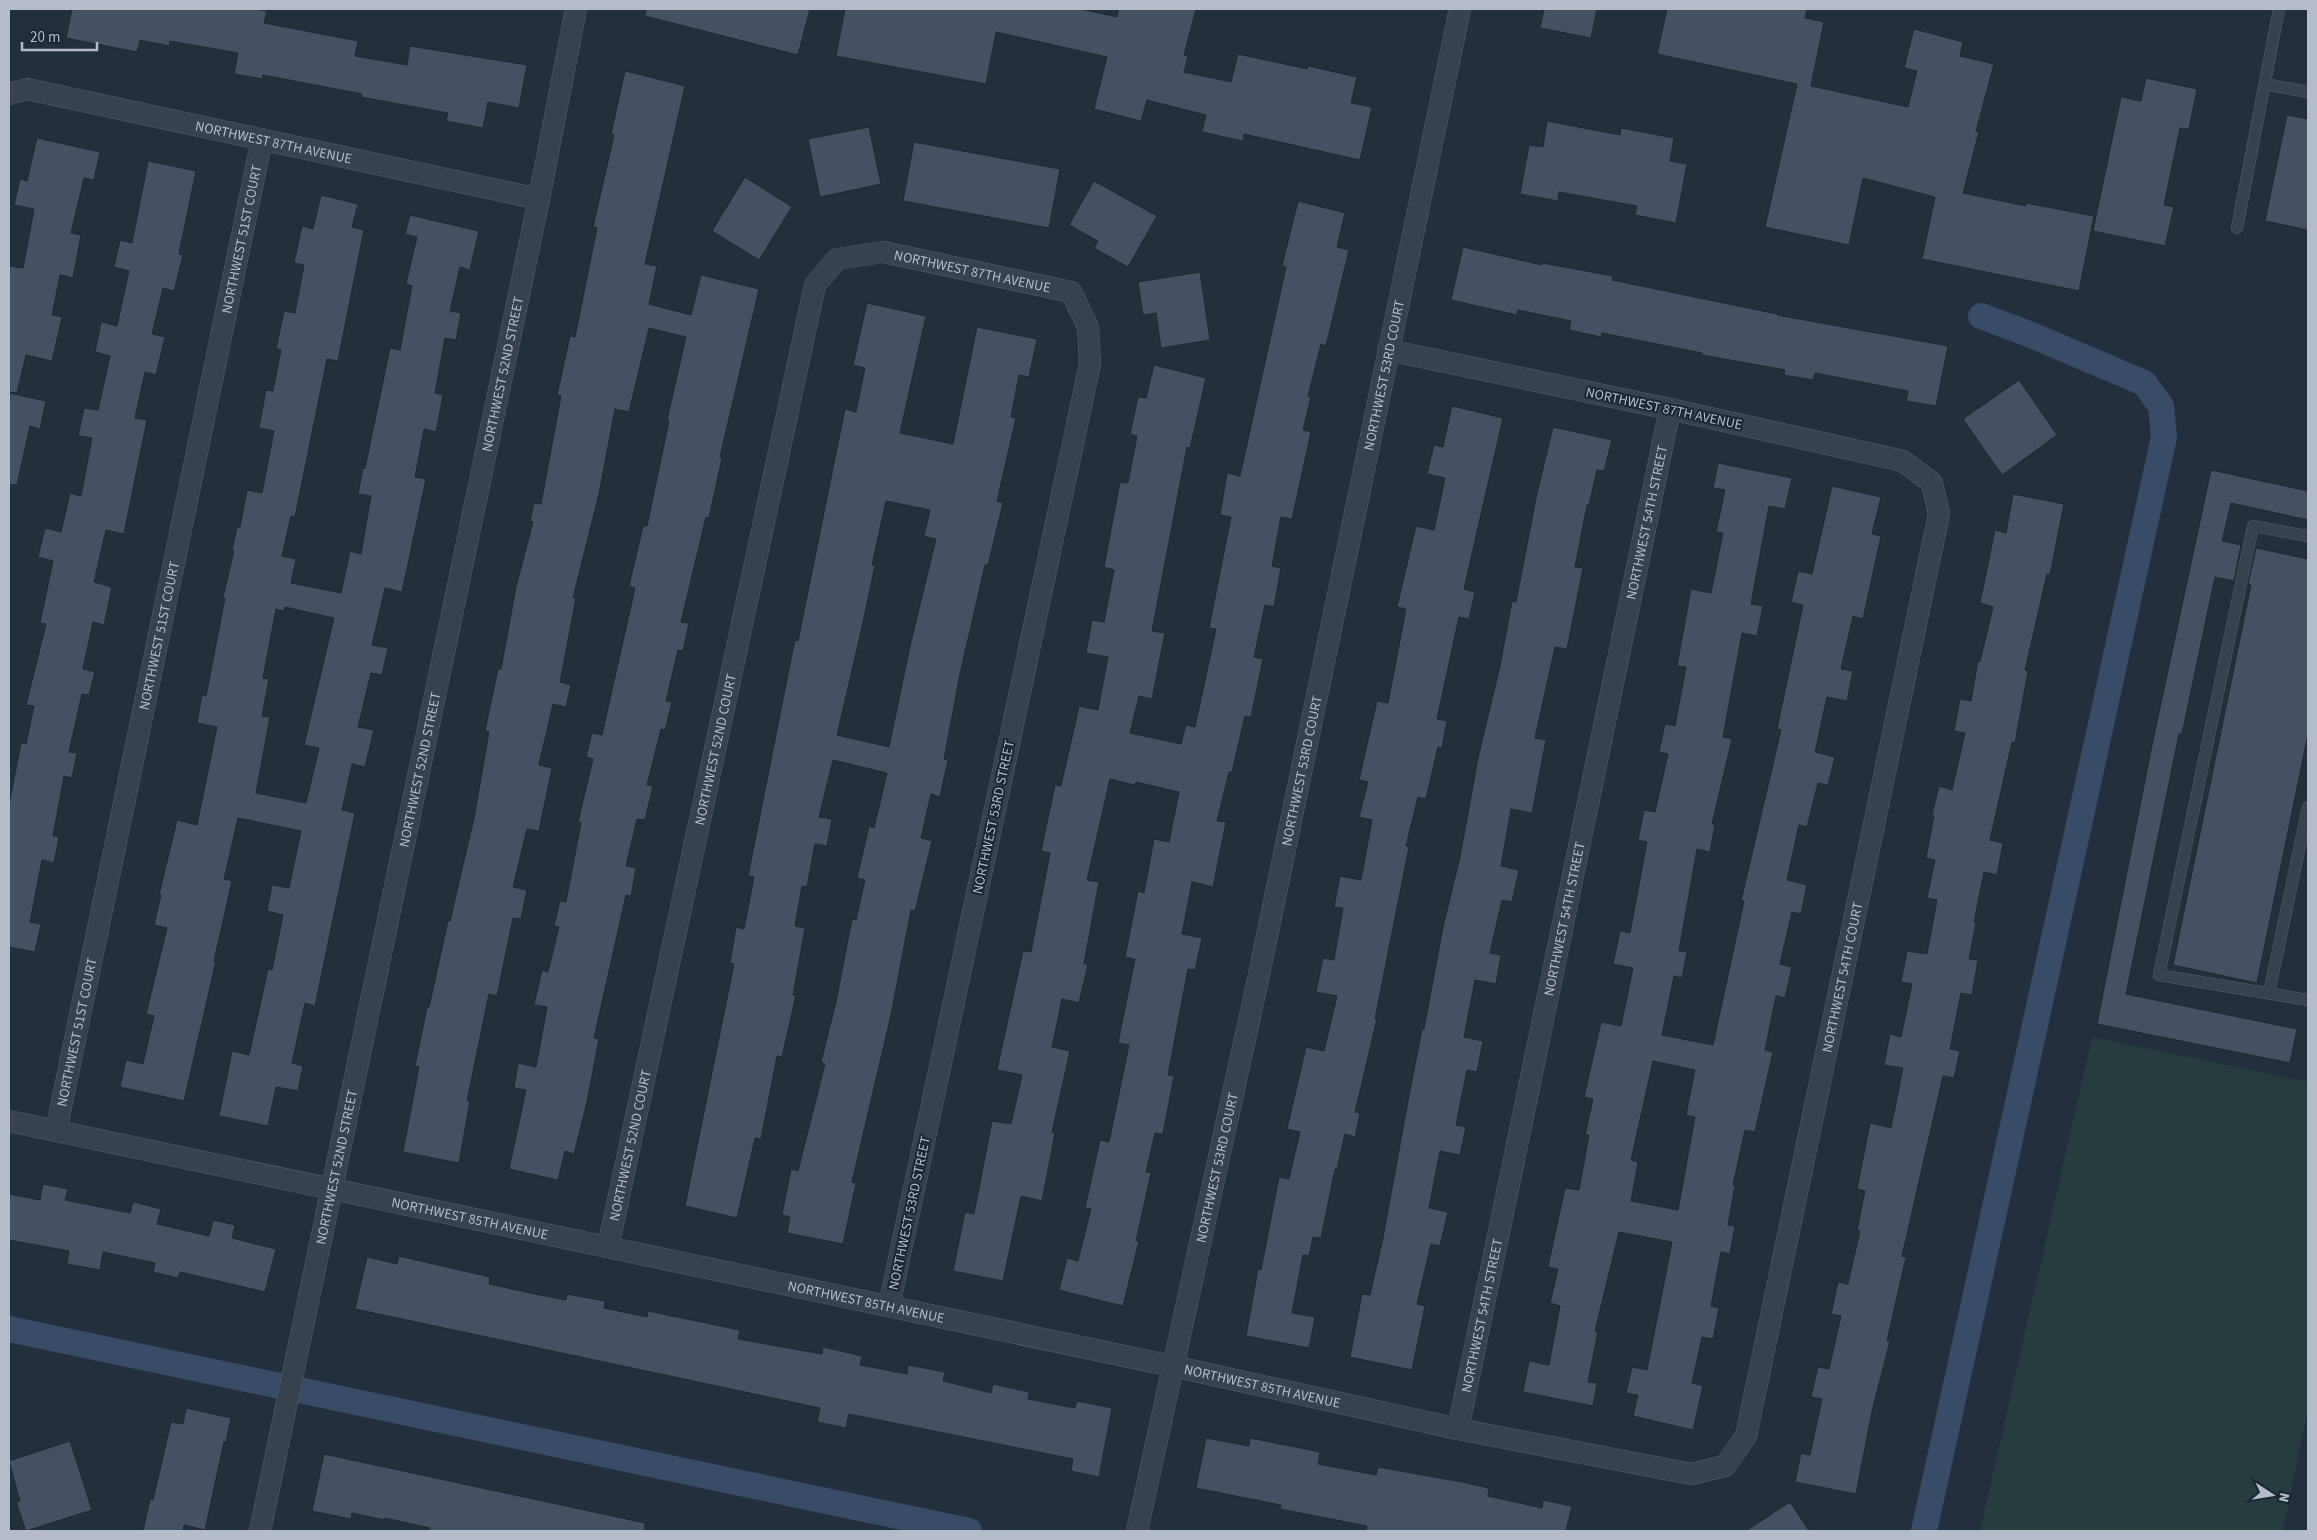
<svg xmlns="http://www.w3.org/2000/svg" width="2317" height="1540" font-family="'Source Sans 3',sans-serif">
<rect width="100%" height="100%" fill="#242f3e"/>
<path fill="#263c3f" d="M 2092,1037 L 2308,1082 L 2308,1409 L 2283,1531 L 1980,1531 Z"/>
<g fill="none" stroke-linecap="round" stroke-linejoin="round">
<path stroke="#394c67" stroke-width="26" d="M 9,1329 L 969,1531
M 1924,1531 L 2164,437 L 2161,406 L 2144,383 L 2029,334 L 1981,316"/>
</g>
<path fill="#455162" stroke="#1f2835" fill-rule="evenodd" d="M 72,9 L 255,9 L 267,11 L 264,23 L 358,41 L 355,56 L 407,65 L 410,46 L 527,65 L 519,108 L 488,102 L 483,128 L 446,121 L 448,113 L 361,97 L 362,94 L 263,75 L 263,79 L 234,74 L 238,53 L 170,41 L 169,46 L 140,40 L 137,52 L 66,38 Z
M 646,9 L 810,9 L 798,55 L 645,16 Z
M 845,9 L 1080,9 L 1117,17 L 1119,9 L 1196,9 L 1184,55 L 1188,56 L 1184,72 L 1231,82 L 1238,54 L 1307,69 L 1308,66 L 1357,77 L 1351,103 L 1372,107 L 1360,160 L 1244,134 L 1243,141 L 1202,132 L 1206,115 L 1147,100 L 1141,121 L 1094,109 L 1107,57 L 996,32 L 986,84 L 836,56 Z
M 1544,9 L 1597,9 L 1591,38 L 1540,28 Z
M 1667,9 L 1807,9 L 1805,18 L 1824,22 L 1811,86 L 1908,107 L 1917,71 L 1904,68 L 1914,29 L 1963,42 L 1960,56 L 1994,64 L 1976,131 L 1979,132 L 1963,193 L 2026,206 L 2026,203 L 2094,216 L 2079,291 L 1922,259 L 1935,197 L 1863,178 L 1849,245 L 1765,227 L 1797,84 L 1657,54 Z
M 625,71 L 685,86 L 645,264 L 657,266 L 649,304 L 691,315 L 701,275 L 759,289 L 720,457 L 722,458 L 709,518 L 706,517 L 681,622 L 689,623 L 683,651 L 678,650 L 666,701 L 672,702 L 665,730 L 661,729 L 647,785 L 653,786 L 645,820 L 637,819 L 626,866 L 636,868 L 631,896 L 626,895 L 594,1038 L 599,1039 L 587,1102 L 574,1154 L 565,1151 L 558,1180 L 509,1169 L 526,1090 L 514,1088 L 518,1063 L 536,1067 L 547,1007 L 534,1005 L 542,970 L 548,972 L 559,927 L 554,926 L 560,901 L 566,902 L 581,823 L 578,822 L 593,759 L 586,757 L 592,733 L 602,735 L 635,588 L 629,586 L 643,526 L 647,526 L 669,421 L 667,420 L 686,337 L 649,328 L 629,412 L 615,409 L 599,494 L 573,598 L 576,598 L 560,682 L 571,685 L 566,707 L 553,704 L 539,765 L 552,768 L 539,831 L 527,829 L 513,887 L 527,890 L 521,919 L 513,918 L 497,996 L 489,994 L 467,1101 L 470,1101 L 459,1163 L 403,1152 L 419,1067 L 415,1066 L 427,1007 L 429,1007 L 448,921 L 450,921 L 474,818 L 489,732 L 485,731 L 498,669 L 501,669 L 516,587 L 533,522 L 530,521 L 534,503 L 541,504 L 561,396 L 557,395 L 570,336 L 575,337 L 597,228 L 593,227 L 614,135 L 611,134 Z
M 2146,78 L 2197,89 L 2189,129 L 2180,128 L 2164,205 L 2174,207 L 2165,246 L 2093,231 L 2121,97 L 2141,101 Z
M 2287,115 L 2308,119 L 2308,230 L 2265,221 Z
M 1547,121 L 1620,135 L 1621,128 L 1674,138 L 1670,161 L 1687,164 L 1676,223 L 1635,215 L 1637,206 L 1559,192 L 1558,201 L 1520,194 L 1529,145 L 1543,147 Z
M 869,127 L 881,184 L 820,197 L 808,139 Z
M 37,138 L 100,152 L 94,180 L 84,178 L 71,233 L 81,235 L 73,278 L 60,275 L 52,315 L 62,317 L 52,361 L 26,355 L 17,393 L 9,392 L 9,266 L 23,268 L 34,209 L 14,205 L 20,179 L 27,181 Z
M 914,142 L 1060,169 L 1049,228 L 903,201 Z
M 148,161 L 196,171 L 179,254 L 183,255 L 174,291 L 163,288 L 152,334 L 165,337 L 156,375 L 145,372 L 135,418 L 147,420 L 124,534 L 106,530 L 94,582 L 112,587 L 104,625 L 93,622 L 83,669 L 95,672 L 89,695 L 82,694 L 69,752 L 77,753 L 72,778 L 64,776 L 53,836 L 59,837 L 54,863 L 42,860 L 30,922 L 41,924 L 35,952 L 9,947 L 9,805 L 21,743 L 26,744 L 34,706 L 26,705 L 46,624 L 40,623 L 53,561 L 38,557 L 45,528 L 61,532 L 70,493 L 81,496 L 92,438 L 78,436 L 84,408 L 98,410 L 110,356 L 95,352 L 101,322 L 117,326 L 129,271 L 114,267 L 120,240 L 132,243 Z
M 745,177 L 792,207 L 759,260 L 712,231 Z
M 1094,181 L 1157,216 L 1128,267 L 1094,248 L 1098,241 L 1069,225 Z
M 321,195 L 358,204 L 352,227 L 364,230 L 338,361 L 327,359 L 295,517 L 291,516 L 282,556 L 296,559 L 291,583 L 341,593 L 350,551 L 361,554 L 371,496 L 358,494 L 363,468 L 365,468 L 390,348 L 400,350 L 412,286 L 406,284 L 417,237 L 405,234 L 410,215 L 479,231 L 470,270 L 460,267 L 450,311 L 461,313 L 456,340 L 445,338 L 435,393 L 443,395 L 436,432 L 424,429 L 415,477 L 426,479 L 402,592 L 385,588 L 372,645 L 388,648 L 382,675 L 371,673 L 358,727 L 374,730 L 365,767 L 352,764 L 342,810 L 355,813 L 315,1006 L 305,1003 L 292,1063 L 303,1066 L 298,1091 L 276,1087 L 268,1126 L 219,1116 L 232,1051 L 249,1055 L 268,969 L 272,970 L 283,915 L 267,911 L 272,885 L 289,888 L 301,831 L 238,818 L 224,879 L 232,881 L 214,961 L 216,961 L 184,1101 L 120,1087 L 126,1060 L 143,1064 L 154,1016 L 146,1014 L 167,928 L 154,925 L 161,895 L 159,895 L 177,820 L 197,825 L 217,727 L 197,723 L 202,695 L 206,696 L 225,598 L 223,597 L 234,551 L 232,551 L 237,527 L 240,527 L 247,490 L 262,493 L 274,431 L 259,428 L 266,390 L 273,391 L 281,350 L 276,349 L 284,311 L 295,313 L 304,265 L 294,263 L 302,226 L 313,229 ZM 285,607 L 334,618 L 304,745 L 319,748 L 306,803 L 256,793 L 270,717 L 262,716 L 269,679 L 263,678 L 276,609 L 284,611 Z
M 1298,201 L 1345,213 L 1337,247 L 1349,250 L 1326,346 L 1321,344 L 1308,396 L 1311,397 L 1303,430 L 1311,432 L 1292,519 L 1281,517 L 1272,566 L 1281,568 L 1274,607 L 1265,605 L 1254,657 L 1263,659 L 1251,717 L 1245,716 L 1232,772 L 1229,772 L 1217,821 L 1226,822 L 1213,887 L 1192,882 L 1182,934 L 1202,938 L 1195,970 L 1188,969 L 1168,1075 L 1174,1076 L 1163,1134 L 1155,1133 L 1146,1172 L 1151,1173 L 1136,1241 L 1139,1241 L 1123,1306 L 1059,1290 L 1067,1258 L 1078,1261 L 1091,1209 L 1085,1208 L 1100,1140 L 1109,1142 L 1129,1045 L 1118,1043 L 1135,959 L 1125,957 L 1138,891 L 1144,893 L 1154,839 L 1169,842 L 1179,792 L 1136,782 L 1135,785 L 1110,779 L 1087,880 L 1099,882 L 1084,964 L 1088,964 L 1079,1003 L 1062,999 L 1052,1047 L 1070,1051 L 1052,1132 L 1055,1133 L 1042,1201 L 1021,1196 L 1003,1281 L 953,1271 L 965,1212 L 974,1214 L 992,1121 L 1011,1124 L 1022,1075 L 997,1070 L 1023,951 L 1031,952 L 1050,853 L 1041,851 L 1055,785 L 1061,786 L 1079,706 L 1098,710 L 1108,657 L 1086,653 L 1092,620 L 1104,622 L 1114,570 L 1104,567 L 1120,482 L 1128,483 L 1137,436 L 1130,434 L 1138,397 L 1146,398 L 1154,365 L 1206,378 L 1190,448 L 1187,447 L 1152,631 L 1165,633 L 1152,699 L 1139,696 L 1130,733 L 1181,744 L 1186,725 L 1195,727 L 1216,629 L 1209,628 L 1231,517 L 1220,515 L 1227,473 L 1240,476 L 1286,267 L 1282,266 Z
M 1463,247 L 1542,265 L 1542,263 L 1613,276 L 1612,280 L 1777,314 L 1777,315 L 1948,346 L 1936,406 L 1906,401 L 1908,391 L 1815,373 L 1813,380 L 1784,375 L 1785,370 L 1702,355 L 1702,353 L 1602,333 L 1601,337 L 1569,330 L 1571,321 L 1518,310 L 1517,315 L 1451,300 Z
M 1200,272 L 1210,340 L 1161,348 L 1156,313 L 1143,315 L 1138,282 Z
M 867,303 L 926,316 L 900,433 L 953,444 L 977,327 L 1037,339 L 1029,377 L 1019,375 L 1011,417 L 1016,418 L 997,501 L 1003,503 L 988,565 L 985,565 L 960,674 L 944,759 L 948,760 L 940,797 L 931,794 L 921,838 L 932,841 L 915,911 L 911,910 L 891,1015 L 852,1182 L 856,1183 L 843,1244 L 787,1233 L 790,1217 L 782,1215 L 791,1169 L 798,1171 L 825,1064 L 821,1062 L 836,1002 L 852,919 L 856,920 L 865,880 L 857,878 L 869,826 L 874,828 L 887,773 L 833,760 L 819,817 L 832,819 L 827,846 L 815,844 L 807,887 L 802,886 L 795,926 L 805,928 L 793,995 L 796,995 L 782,1057 L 777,1056 L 761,1139 L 755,1138 L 737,1218 L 685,1206 L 734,964 L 730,963 L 736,927 L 744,929 L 754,877 L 748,876 L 791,659 L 795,640 L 798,641 L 845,409 L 856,412 L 865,368 L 853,365 ZM 886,501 L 930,510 L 924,536 L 936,539 L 910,646 L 889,747 L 837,735 L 862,627 L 875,565 L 872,565 Z
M 2019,380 L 2057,435 L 2002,475 L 1963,419 Z
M 9,393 L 46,401 L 40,429 L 30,426 L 17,485 L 9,484 Z
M 1452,406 L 1503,418 L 1464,589 L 1475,592 L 1469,619 L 1459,617 L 1437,719 L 1447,721 L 1442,748 L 1438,747 L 1426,799 L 1418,797 L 1406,846 L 1409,847 L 1375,1019 L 1377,1019 L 1355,1112 L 1360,1113 L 1355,1137 L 1345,1134 L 1337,1169 L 1335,1169 L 1321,1238 L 1313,1237 L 1309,1256 L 1303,1255 L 1292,1313 L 1315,1317 L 1309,1348 L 1246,1336 L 1258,1269 L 1261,1270 L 1279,1177 L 1289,1179 L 1300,1132 L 1287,1129 L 1306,1047 L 1324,1051 L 1337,996 L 1316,992 L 1323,958 L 1334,960 L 1343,908 L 1334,907 L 1340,876 L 1361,880 L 1372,820 L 1359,817 L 1368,782 L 1359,780 L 1377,701 L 1388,703 L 1406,609 L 1397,607 L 1416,526 L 1434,530 L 1445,478 L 1427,474 L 1434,445 L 1443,447 Z
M 1553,427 L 1612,440 L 1604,471 L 1597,470 L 1589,505 L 1587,505 L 1575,567 L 1583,568 L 1567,649 L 1555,647 L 1535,738 L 1546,740 L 1532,813 L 1511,809 L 1501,866 L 1519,870 L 1512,902 L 1502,900 L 1490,953 L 1501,955 L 1496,984 L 1475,980 L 1464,1037 L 1483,1041 L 1477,1072 L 1467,1070 L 1456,1125 L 1466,1127 L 1460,1155 L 1440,1151 L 1429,1208 L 1448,1212 L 1440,1246 L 1431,1244 L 1417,1304 L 1425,1306 L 1412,1370 L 1350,1357 L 1362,1294 L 1370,1295 L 1383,1238 L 1408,1101 L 1422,1029 L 1424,1029 L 1443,927 L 1460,857 L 1478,758 L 1500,666 L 1512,601 L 1516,602 L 1537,493 Z
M 1718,463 L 1792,478 L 1785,509 L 1769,506 L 1751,604 L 1763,606 L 1757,636 L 1742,633 L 1723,737 L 1732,739 L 1712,824 L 1715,824 L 1710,852 L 1697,849 L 1679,951 L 1687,952 L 1682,978 L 1674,976 L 1662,1035 L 1713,1045 L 1744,901 L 1741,901 L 1781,730 L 1777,729 L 1803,605 L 1791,602 L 1798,571 L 1812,574 L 1832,486 L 1881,497 L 1872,534 L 1881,536 L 1863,619 L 1853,616 L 1841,669 L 1853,671 L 1847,701 L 1827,697 L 1815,752 L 1835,757 L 1828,785 L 1818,783 L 1807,827 L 1799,825 L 1787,880 L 1807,885 L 1801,914 L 1792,912 L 1780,964 L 1792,967 L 1785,998 L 1776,996 L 1765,1050 L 1773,1052 L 1755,1132 L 1745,1130 L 1733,1185 L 1735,1186 L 1728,1225 L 1735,1226 L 1730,1254 L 1721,1252 L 1711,1306 L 1719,1308 L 1713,1339 L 1702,1337 L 1692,1383 L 1703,1386 L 1693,1430 L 1633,1416 L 1638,1395 L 1626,1393 L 1632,1367 L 1647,1370 L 1672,1242 L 1619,1232 L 1595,1331 L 1598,1331 L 1588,1382 L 1597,1383 L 1593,1406 L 1523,1392 L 1529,1361 L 1549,1365 L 1560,1306 L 1550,1303 L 1558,1269 L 1548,1267 L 1565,1188 L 1579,1190 L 1589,1135 L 1585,1135 L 1593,1099 L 1584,1097 L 1601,1022 L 1621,1026 L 1633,968 L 1613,964 L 1620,931 L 1630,933 L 1647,842 L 1638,840 L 1644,810 L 1655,812 L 1668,754 L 1659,752 L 1665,724 L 1675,726 L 1686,667 L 1677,666 L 1691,589 L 1711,593 L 1723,533 L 1716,532 L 1725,490 L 1713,488 ZM 1653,1061 L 1695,1070 L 1686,1115 L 1695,1117 L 1678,1210 L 1631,1201 L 1638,1162 L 1631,1160 Z
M 2211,470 L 2308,491 L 2308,520 L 2231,503 L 2222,541 L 2241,545 L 2234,581 L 2215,577 L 2182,734 L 2179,734 L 2126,994 L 2297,1029 L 2290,1063 L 2097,1024 L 2152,745 Z
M 2013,494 L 2064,504 L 2050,575 L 2047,574 L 2025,670 L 2028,671 L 2015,743 L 2012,742 L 1990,840 L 2003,843 L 1997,875 L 1984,872 L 1974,922 L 1976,923 L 1969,959 L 1978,960 L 1972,995 L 1961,993 L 1950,1049 L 1960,1051 L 1954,1078 L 1943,1076 L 1902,1256 L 1906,1257 L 1887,1341 L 1890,1341 L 1872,1411 L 1856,1494 L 1795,1482 L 1801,1453 L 1810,1455 L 1822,1399 L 1811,1397 L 1818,1367 L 1829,1369 L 1841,1316 L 1831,1314 L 1838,1282 L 1848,1284 L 1860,1231 L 1857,1230 L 1865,1191 L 1857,1189 L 1870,1123 L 1891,1128 L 1903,1068 L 1884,1065 L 1890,1034 L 1901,1037 L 1912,984 L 1901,982 L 1907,951 L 1927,954 L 1937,900 L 1927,898 L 1935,860 L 1926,858 L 1934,816 L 1932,815 L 1939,786 L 1952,790 L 1965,733 L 1954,731 L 1960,699 L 1971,701 L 1978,661 L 1980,662 L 1993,607 L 1980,603 L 1995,530 L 2006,533 Z
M 2256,548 L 2308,559 L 2308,734 L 2257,983 L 2173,965 L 2251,585 L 2248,584 Z
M 43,1184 L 68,1189 L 65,1200 L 130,1213 L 133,1202 L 161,1209 L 157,1224 L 209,1236 L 213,1220 L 235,1225 L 232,1238 L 276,1249 L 265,1292 L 180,1272 L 178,1278 L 153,1272 L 155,1263 L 103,1252 L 100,1270 L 67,1264 L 69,1251 L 9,1240 L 9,1194 L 40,1200 Z
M 399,1256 L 490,1277 L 489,1284 L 535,1294 L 566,1300 L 567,1294 L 605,1301 L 604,1308 L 647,1317 L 648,1311 L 740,1330 L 738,1339 L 822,1354 L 823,1347 L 862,1356 L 860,1365 L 907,1374 L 908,1365 L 945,1372 L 943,1381 L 991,1393 L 993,1384 L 1029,1392 L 1028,1399 L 1075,1408 L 1077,1401 L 1112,1408 L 1099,1477 L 1071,1471 L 1073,1459 L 849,1414 L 846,1428 L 817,1422 L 820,1408 L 355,1309 L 367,1257 L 397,1264 Z
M 186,1408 L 231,1418 L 226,1442 L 224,1442 L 205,1530 L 184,1525 L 183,1531 L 143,1531 L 150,1499 L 153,1500 L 171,1422 L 183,1424 Z
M 1206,1438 L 1249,1446 L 1250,1438 L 1320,1452 L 1318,1464 L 1376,1475 L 1378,1467 L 1462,1482 L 1489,1488 L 1488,1496 L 1542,1508 L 1543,1500 L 1572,1506 L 1566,1531 L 1366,1531 L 1367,1526 L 1280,1509 L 1281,1505 L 1196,1488 Z
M 70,1441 L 92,1510 L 26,1531 L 16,1502 L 20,1501 L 9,1461 Z
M 324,1454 L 645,1523 L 644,1531 L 429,1531 L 430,1528 L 385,1518 L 385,1520 L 352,1513 L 351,1519 L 312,1511 Z
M 1790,1502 L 1809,1531 L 1746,1531 Z"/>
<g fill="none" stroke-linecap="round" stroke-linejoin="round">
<g stroke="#565f6c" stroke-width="12">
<path id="service" d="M 2265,84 L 2308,92
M 2237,228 L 2279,9
M 2308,536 L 2253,526 L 2159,975 L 2308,1000
M 2269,993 L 2308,807"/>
</g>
<g stroke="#565f6c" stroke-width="22">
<g id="minor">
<path id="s1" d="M 9,94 L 27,89 L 539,199"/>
<path id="s2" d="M 9,1121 L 1172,1366 L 1458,1429 L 1691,1474 L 1725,1466 L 1746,1436 L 1939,514 L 1932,483 L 1903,461 L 1670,409 L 1388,350"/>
<path id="s3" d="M 56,1131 L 262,139"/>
<path id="s4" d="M 608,1247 L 815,285 L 837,259 L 883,252 L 1071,292 L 1088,327 L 1090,364 L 889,1306"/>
<path id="s5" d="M 1458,1429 L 1670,409"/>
<path id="s6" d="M 260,1531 L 539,199 L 576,9"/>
<path id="s7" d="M 1137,1531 L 1257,984 L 1460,9"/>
</g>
</g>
<use href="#service" stroke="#38414e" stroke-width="11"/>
<use href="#minor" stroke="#38414e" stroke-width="21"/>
</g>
<g text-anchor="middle" stroke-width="4" stroke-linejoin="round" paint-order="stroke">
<g font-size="14" fill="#b4bcc9" stroke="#1d2633">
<text dy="5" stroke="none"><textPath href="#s1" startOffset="271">NORTHWEST 87TH AVENUE</textPath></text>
<text dy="5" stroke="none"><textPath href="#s3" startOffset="911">NORTHWEST 51ST COURT</textPath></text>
<text dy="5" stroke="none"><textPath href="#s4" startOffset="1156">NORTHWEST 87TH AVENUE</textPath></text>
<text dy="5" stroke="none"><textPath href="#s6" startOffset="1182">NORTHWEST 52ND STREET</textPath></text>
<text dy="5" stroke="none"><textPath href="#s7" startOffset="1182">NORTHWEST 53RD COURT</textPath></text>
<text transform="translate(1664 408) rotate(12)" y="5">NORTHWEST 87TH AVENUE</text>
<text dy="5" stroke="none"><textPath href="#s5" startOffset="926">NORTHWEST 54TH STREET</textPath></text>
<text dy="5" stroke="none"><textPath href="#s3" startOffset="506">NORTHWEST 51ST COURT</textPath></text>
<text dy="5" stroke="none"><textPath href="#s4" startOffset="509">NORTHWEST 52ND COURT</textPath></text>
<text dy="5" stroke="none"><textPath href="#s6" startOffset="778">NORTHWEST 52ND STREET</textPath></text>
<text dy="5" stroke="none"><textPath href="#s7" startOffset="778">NORTHWEST 53RD COURT</textPath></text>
<text transform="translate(993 817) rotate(-78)" y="5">NORTHWEST 53RD STREET</text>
<text dy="5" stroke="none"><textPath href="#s5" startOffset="521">NORTHWEST 54TH STREET</textPath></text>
<text dy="5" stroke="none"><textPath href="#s2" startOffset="2259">NORTHWEST 54TH COURT</textPath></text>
<text dy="5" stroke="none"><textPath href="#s3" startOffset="101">NORTHWEST 51ST COURT</textPath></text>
<text dy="5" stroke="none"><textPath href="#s4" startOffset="104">NORTHWEST 52ND COURT</textPath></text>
<text dy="5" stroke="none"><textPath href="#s6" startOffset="372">NORTHWEST 52ND STREET</textPath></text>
<text dy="5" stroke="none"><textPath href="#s7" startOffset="372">NORTHWEST 53RD COURT</textPath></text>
<text transform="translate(909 1213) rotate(-78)" y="5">NORTHWEST 53RD STREET</text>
<text dy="5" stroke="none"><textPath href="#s2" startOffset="471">NORTHWEST 85TH AVENUE</textPath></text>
<text dy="5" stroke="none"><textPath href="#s2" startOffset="876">NORTHWEST 85TH AVENUE</textPath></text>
<text dy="5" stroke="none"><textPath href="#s5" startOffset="116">NORTHWEST 54TH STREET</textPath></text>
<text dy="5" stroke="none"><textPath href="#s2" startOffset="1281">NORTHWEST 85TH AVENUE</textPath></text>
</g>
</g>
<rect width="2317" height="1540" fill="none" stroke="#b4bcc9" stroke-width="20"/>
<g transform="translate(2272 1495) rotate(102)" stroke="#1d2633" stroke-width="4" paint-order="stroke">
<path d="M0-4L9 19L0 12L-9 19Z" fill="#b4bcc9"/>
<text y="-8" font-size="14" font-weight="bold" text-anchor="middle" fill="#b4bcc9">N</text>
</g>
<path d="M22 42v8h75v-8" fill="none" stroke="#b4bcc9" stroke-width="2.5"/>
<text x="30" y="42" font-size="15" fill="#b4bcc9" stroke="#1d2633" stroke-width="4" paint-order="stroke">20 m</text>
</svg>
